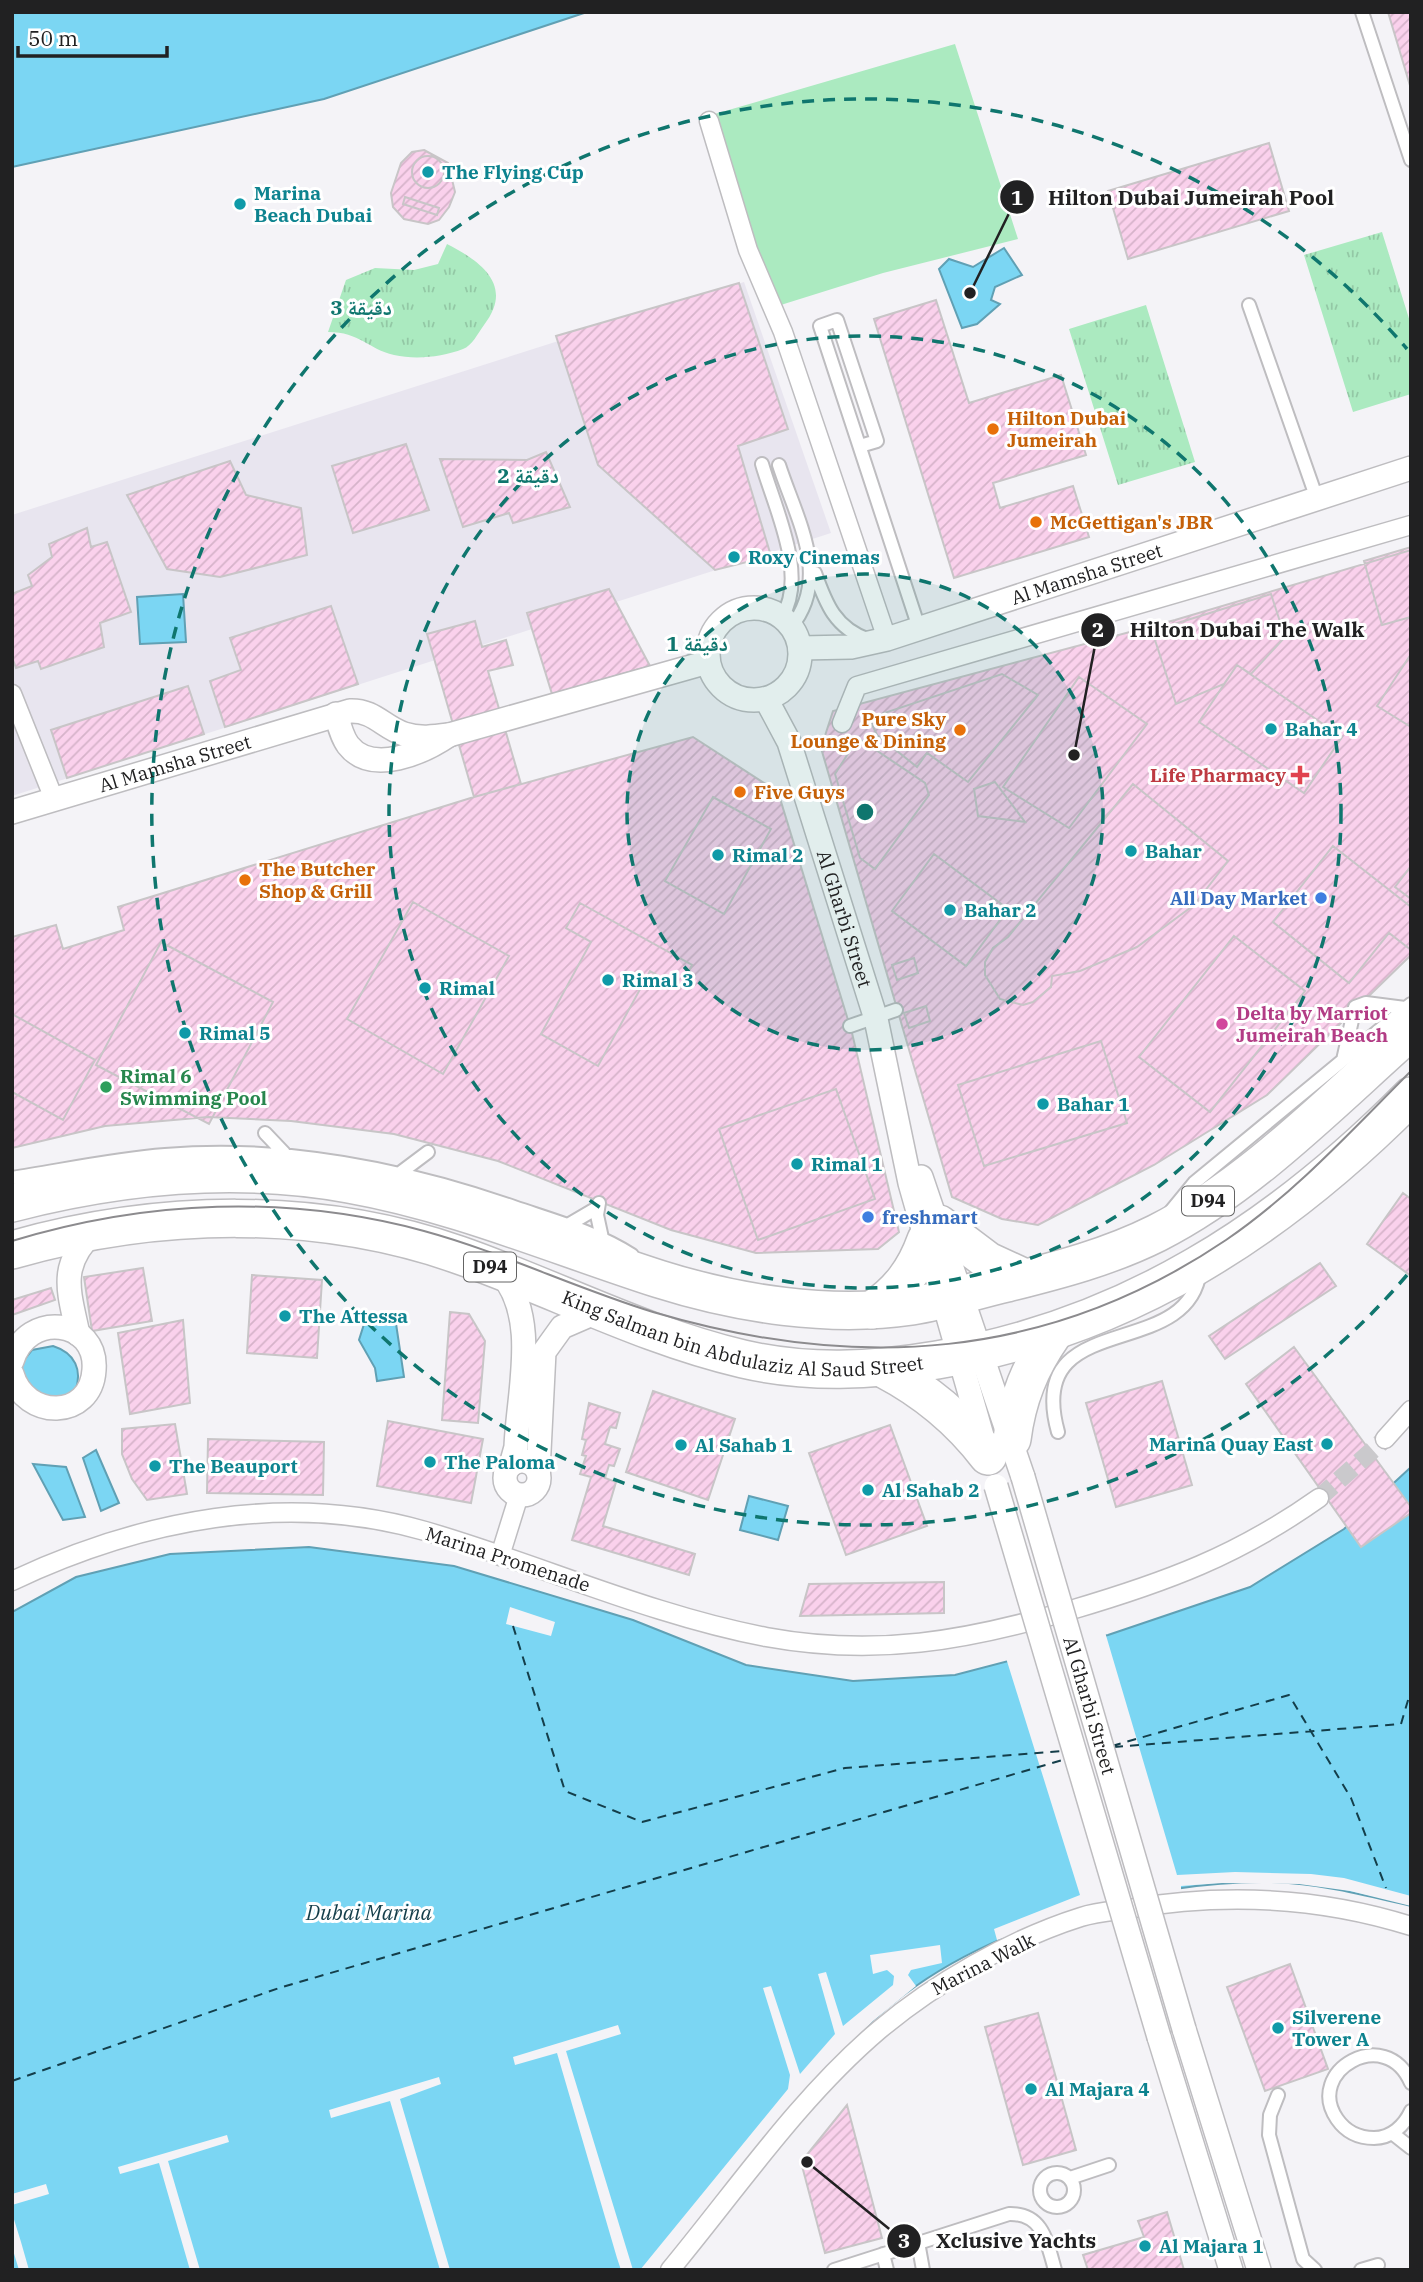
<svg xmlns="http://www.w3.org/2000/svg" width="1423" height="2282" font-family="'IBM Plex Serif','Noto Naskh Arabic',serif">
<defs>
<pattern id="grass-tufts" width="24" height="20" patternUnits="userSpaceOnUse" patternTransform="scale(1.75)"><rect width="24" height="20" fill="#abeac0"/><path d="M3 7l-1-3M5 7V3M7 7l1-3M15 17l-1-3M17 17v-4M19 17l1-3" fill="none" stroke="#93c8a5"/></pattern>
<pattern id="building-hatch" width="6" height="6" patternUnits="userSpaceOnUse" patternTransform="scale(1.75)"><rect width="6" height="6" fill="#fad1ec"/><path d="M-1 1l2-2M0 6l6-6M5 7l2-2" fill="none" stroke="#d6b3ca"/></pattern>
</defs>
<rect width="100%" height="100%" fill="#f4f3f7"/>
<path fill="#e8e5ef" d="M 744,282 L 831,533 L 12,796 L 12,515 Z"/>
<path fill="url(#grass-tufts)" d="M 1382,232 L 1411,325 L 1411,394 L 1353,412 L 1304,255 Z
M 447,244 C 480,261 515,285 484,325 C 478,333 472,346 463,349 C 442,357 416,360 394,355 C 368,349 360,332 328,332 L 346,280 L 375,268 L 414,270 L 438,264 Z
M 1146,305 L 1195,462 L 1118,485 L 1069,329 Z"/>
<path fill="#abeac0" d="M 955,44 L 1018,239 L 883,273 L 768,309 L 701,118 Z"/>
<path fill="#7bd6f3" stroke="#60a0b4" stroke-width="2" d="M 12,12 L 587,12 L 324,99 L 12,167 Z
M 1004,248 L 1022,275 L 995,287 L 991,300 L 1000,304 L 977,324 L 962,328 L 939,269 L 949,259 L 973,267 Z
M 183,594 L 186,642 L 140,644 L 137,597 Z
M 395,1317 L 404,1377 L 377,1381 L 375,1368 L 359,1340 L 365,1321 Z
M 53,1346 C 75,1353 83,1370 75,1392 L 41,1407 L 19,1366 L 32,1350 Z
M 96,1450 L 119,1503 L 101,1511 L 83,1458 Z
M 33,1464 L 66,1467 L 85,1517 L 63,1520 Z
M 1411,1467 L 1411,1906 C 1365,1895 1318,1883 1271,1882 C 1158,1880 1009,1921 916,1986 C 890,2004 866,2026 844,2048 C 814,2076 790,2109 765,2141 C 732,2184 698,2227 664,2270 L 12,2270 L 12,1612 L 76,1577 L 170,1554 L 309,1547 L 454,1566 L 633,1620 L 746,1665 L 853,1681 L 955,1675 L 1108,1635 L 1250,1587 L 1344,1529 Z
M 749,1496 L 788,1506 L 778,1540 L 740,1530 Z"/>
<path fill="#f4f3f7" d="M 510,1607 L 555,1622 L 551,1636 L 506,1624 Z
M 1105,1632 L 1177,1875 L 1235,1872 L 1311,1874 L 1344,1878 L 1411,1896 L 1411,1906 L 1350,1891 L 1299,1884 L 1222,1883 L 1181,1886 L 1181,1890 L 1110,1904 L 997,1940 L 994,1929 L 1080,1895 L 1006,1658 Z
M 940,1945 L 942,1963 L 911,1970 L 908,1975 L 916,1986 L 873,2021 L 826,2067 L 664,2270 L 640,2270 L 788,2089 L 790,2075 L 763,1988 L 771,1986 L 800,2074 L 835,2034 L 818,1974 L 826,1972 L 843,2026 L 893,1985 L 894,1976 L 887,1970 L 873,1974 L 870,1955 Z
M 618,2025 L 621,2034 L 566,2051 L 633,2270 L 621,2270 L 617,2258 L 557,2053 L 515,2065 L 513,2057 Z
M 439,2077 L 441,2084 L 400,2099 L 450,2270 L 440,2270 L 390,2101 L 331,2118 L 329,2110 Z
M 227,2135 L 229,2142 L 168,2161 L 200,2270 L 190,2270 L 159,2163 L 120,2174 L 118,2167 Z
M 46,2184 L 49,2194 L 12,2205 L 12,2194 Z
M 12,2213 L 21,2242 L 29,2270 L 19,2270 L 12,2247 Z"/>
<g fill="none" stroke-linecap="round" stroke-linejoin="round">
<path stroke="#143e4a" stroke-width="2" stroke-dasharray="9 7" stroke-linecap="butt" d="M 513,1626 L 565,1791 L 642,1822 L 845,1768 L 1063,1751
M 1112,1746 L 1289,1695 L 1351,1798 L 1386,1888
M 1114,1747 L 1401,1724 L 1411,1690
M 12,2081 L 279,1988 L 1066,1759"/>
</g>
<path fill="url(#building-hatch)" stroke="#c8c5c7" stroke-width="2" d="M 1388,12 L 1411,12 L 1411,89 Z
M 1269,143 L 1289,211 L 1128,259 L 1108,191 Z
M 424,150 L 448,163 L 455,192 L 449,207 L 439,220 L 428,224 L 404,219 L 393,207 L 391,193 L 401,163 L 412,152 Z
M412 172a16 16 0 1 1 32 0a16 16 0 1 1-32 0Z
M 405,197 L 439,208 L 437,215 L 403,204 Z
M 739,283 L 788,429 L 738,446 L 771,556 L 715,570 L 598,465 L 556,336 Z
M 936,300 L 969,403 L 1061,375 L 1086,455 L 993,483 L 1000,508 L 1073,486 L 1089,537 L 954,578 L 874,319 Z
M 406,444 L 429,510 L 353,533 L 332,466 Z
M 546,452 L 570,507 L 513,523 L 509,513 L 463,527 L 440,459 L 527,460 Z
M 230,461 L 246,495 L 301,508 L 307,555 L 220,577 L 167,569 L 127,495 Z
M 87,528 L 91,547 L 107,542 L 131,612 L 100,623 L 104,647 L 41,669 L 38,661 L 16,668 L 12,657 L 12,594 L 32,586 L 28,575 L 52,557 L 49,544 Z
M 1411,547 L 1411,617 L 1382,625 L 1364,561 Z
M 1411,550 L 1411,955 L 1267,1095 L 1154,1165 L 1038,1225 L 1002,1219 L 952,1197 L 821,748 L 833,711 L 1175,620 Z
M 609,589 L 650,666 L 552,694 L 527,613 Z
M 1271,594 L 1285,637 L 1251,674 L 1237,665 L 1224,684 L 1176,704 L 1152,631 Z
M 331,606 L 358,684 L 225,727 L 210,681 L 241,670 L 230,638 Z
M 475,621 L 482,647 L 506,640 L 513,665 L 488,671 L 521,784 L 474,797 L 427,634 Z
M 1411,654 L 1411,727 L 1377,706 Z
M 1237,665 L 1342,737 L 1304,793 L 1199,722 Z
M 1002,674 L 1038,695 L 968,782 L 927,753 L 917,767 L 877,735 L 869,718 Z
M 1079,677 L 1147,724 L 1069,828 L 1003,787 Z
M 188,686 L 204,734 L 67,778 L 51,730 Z
M 693,737 L 778,792 L 852,1033 L 899,1232 L 878,1249 L 756,1253 L 671,1230 L 498,1161 L 394,1134 L 291,1121 L 208,1117 L 105,1126 L 12,1148 L 12,937 L 56,925 L 63,949 L 124,930 L 118,907 L 474,797 Z
M 858,738 L 925,783 L 929,795 L 875,869 L 860,858 L 835,774 Z
M 995,782 L 1025,822 L 978,816 L 974,789 Z
M 1133,784 L 1228,861 L 1194,905 L 1137,947 L 1080,971 L 1052,976 L 1051,987 L 1033,1002 L 1023,1005 L 1000,999 L 985,975 L 985,962 L 993,948 L 1008,937 Z
M 713,797 L 771,829 L 724,914 L 665,881 Z
M 1333,846 L 1411,907 L 1411,950 L 1389,933 L 1349,983 L 1273,922 Z
M 934,854 L 1008,909 L 966,966 L 892,911 Z
M 1411,866 L 1411,899 L 1395,887 Z
M 413,902 L 509,956 L 443,1074 L 347,1019 Z
M 580,903 L 692,965 L 680,988 L 650,971 L 598,1066 L 541,1034 L 591,942 L 566,928 Z
M 1234,936 L 1305,991 L 1210,1112 L 1139,1057 Z
M 161,942 L 273,1002 L 209,1124 L 96,1065 Z
M 914,958 L 918,973 L 897,980 L 892,965 Z
M 926,1006 L 930,1021 L 909,1028 L 904,1013 Z
M 12,1014 L 95,1060 L 63,1120 L 12,1092 Z
M 1101,1041 L 1127,1123 L 984,1166 L 958,1085 Z
M 836,1089 L 875,1199 L 758,1240 L 719,1129 Z
M 1403,1193 L 1411,1199 L 1411,1276 L 1367,1244 Z
M 1320,1263 L 1336,1286 L 1225,1359 L 1209,1336 Z
M 143,1268 L 152,1321 L 92,1331 L 84,1277 Z
M 252,1275 L 322,1280 L 317,1358 L 247,1353 Z
M 51,1288 L 55,1300 L 12,1315 L 12,1300 Z
M 450,1312 L 469,1314 L 485,1341 L 478,1423 L 442,1420 Z
M 183,1320 L 190,1403 L 130,1414 L 118,1333 Z
M 1294,1347 L 1411,1507 L 1411,1513 L 1361,1547 L 1246,1384 Z
M 1162,1381 L 1192,1485 L 1116,1507 L 1086,1403 Z
M 653,1391 L 735,1419 L 708,1500 L 626,1472 Z
M 589,1403 L 620,1413 L 616,1428 L 610,1427 L 605,1444 L 620,1449 L 614,1466 L 609,1465 L 605,1478 L 616,1482 L 603,1526 L 695,1554 L 689,1575 L 572,1540 L 591,1477 L 580,1474 L 586,1456 L 582,1455 L 586,1440 L 582,1439 Z
M 388,1421 L 483,1439 L 471,1503 L 377,1486 Z
M 175,1424 L 187,1494 L 147,1500 L 132,1479 L 122,1454 L 122,1429 Z
M 890,1425 L 927,1526 L 846,1555 L 809,1453 Z
M 208,1439 L 324,1442 L 323,1495 L 207,1493 Z
M 944,1582 L 944,1613 L 800,1616 L 809,1584 Z
M 1290,1964 L 1328,2069 L 1265,2091 L 1227,1987 Z
M 1038,2013 L 1076,2150 L 1023,2165 L 985,2027 Z
M 847,2105 L 882,2238 L 825,2253 L 801,2162 Z
M 1167,2212 L 1184,2270 L 1088,2270 L 1083,2255 L 1144,2237 L 1138,2221 Z"/>
<g fill="none" stroke-linecap="round" stroke-linejoin="round">
<path stroke="#cac9cc" stroke-width="18" stroke-dasharray="18 9" stroke-linecap="butt" d="M 1319,1498 L 1385,1439"/>
<g stroke="#bebdc0" stroke-width="16">
<path id="service" d="M 1362,12 L 1411,160
M 1249,305 L 1317,499
M 860,446 L 877,441 L 837,320 L 820,326 L 919,628
M 762,464 C 775,509 808,575 782,617
M 779,465 C 796,518 832,577 791,627
M 815,573 C 826,604 835,628 869,640
M 850,1026 L 896,1010
M 1343,1060 L 1355,1007 L 1366,1003 L 1405,1008
M 265,1133 L 284,1153
M 400,1173 L 428,1152
M 12,1178 C 63,1170 114,1159 165,1155 C 284,1145 402,1168 514,1207 C 555,1221 596,1232 632,1255
M 599,1203 L 597,1215 L 602,1238
M 1171,1211 L 1194,1183 L 1411,1004
M 568,1225 L 597,1208
M 1058,1432 C 1023,1306 1188,1364 1200,1271
M 1411,2083 C 1386,2024 1304,2071 1337,2119 C 1346,2132 1359,2138 1374,2138 C 1391,2138 1404,2126 1411,2111
M 1278,2095 L 1270,2115 L 1269,2135 L 1303,2259 L 1315,2270
M 1392,2133 L 1411,2148
M1040 2190a17 17 0 1 1 34 0a17 17 0 1 1-34 0Z
M 1070,2178 L 1109,2165
M 918,2242 L 923,2270
M 883,2254 L 887,2270
M 834,2270 L 1009,2214 C 1043,2213 1047,2242 1055,2270
M 1361,2270 L 1378,2265"/>
</g>
<g stroke="#bebdc0" stroke-width="21">
<path id="pedestrian" d="M 709,121 L 748,250 L 783,332 L 887,639
M 12,694 L 54,799
M 842,723 L 857,686 L 1411,525
M 1385,1439 L 1411,1410
M 500,1556 L 519,1495
M 12,1581 C 141,1520 285,1491 425,1531 C 539,1564 650,1615 766,1637 C 875,1657 966,1641 1071,1610 C 1166,1582 1237,1556 1319,1498
M 670,2270 C 737,2189 799,2098 879,2030 C 935,1983 1011,1939 1081,1917 C 1096,1912 1113,1911 1128,1909 C 1222,1893 1319,1897 1411,1926"/>
</g>
<g stroke="#bebdc0" stroke-width="26">
<g id="minor">
<circle cx="754" cy="654" r="46"/>
<path id="s1" d="M 800,648 L 851,647 L 887,639 L 1411,468"/>
<path id="s2" d="M 766,699 L 789,742 L 876,1019 L 910,1183 L 984,1443"/>
<path d="M 336,714 C 339,725 342,737 348,745 C 372,776 424,752 449,735 L 708,662"/>
<path id="s3" d="M 12,812 L 350,711 C 374,710 383,727 404,734 C 419,739 434,737 449,735"/>
<path d="M 921,1177 L 1023,1477"/>
<path d="M 500,1272 C 540,1317 518,1392 516,1447 L 511,1465"/>
<path d="M 78,1334 C 69,1291 58,1266 94,1231"/>
<path d="M 12,1361 C 27,1310 98,1319 94,1370 C 91,1420 25,1420 12,1374"/>
<circle cx="522" cy="1478" r="17"/>
<path d="M 538,1471 L 544,1352 L 562,1327 L 599,1311"/>
<path d="M 1184,2029 L 1259,2270"/>
<path d="M 1159,2037 L 1231,2270"/>
</g>
</g>
<g stroke="#bebdc0" stroke-width="40">
<g id="primary">
<path d="M 12,1203 C 121,1175 238,1164 349,1184 C 456,1203 556,1246 659,1279 C 738,1304 829,1318 912,1306 C 944,1301 976,1290 1007,1283 C 1059,1270 1109,1257 1157,1233 C 1250,1186 1333,1100 1411,1031"/>
<path d="M 939,1224 L 988,1261 L 1025,1278"/>
<path id="s4" d="M 12,1250 C 157,1209 316,1205 459,1255 C 554,1288 644,1336 743,1359 C 808,1374 872,1371 937,1360 C 1127,1328 1277,1231 1411,1096"/>
<path d="M 872,1310 C 899,1292 915,1271 926,1240"/>
<path d="M 884,1369 C 926,1391 959,1418 988,1456"/>
<path d="M 1012,1439 C 1017,1399 1030,1367 1053,1334"/>
</g>
</g>
<use href="#service" stroke="#fff" stroke-width="12"/>
<use href="#pedestrian" stroke="#fff" stroke-width="18"/>
<use href="#minor" stroke="#fff" stroke-width="23"/>
<use href="#primary" stroke="#fff" stroke-width="37"/>
<path stroke="#8c8b8e" stroke-width="2" d="M 12,1241 C 147,1200 287,1194 424,1231 C 501,1252 575,1288 653,1312 C 856,1372 1047,1361 1226,1240 C 1295,1193 1352,1130 1411,1071"/>
<g stroke="#bebdc0" stroke-width="26" stroke-linecap="butt">
<g id="minor-bridge">
<path id="s5" d="M 1023,1477 L 1184,2029"/>
<path d="M 996,1486 L 1159,2037"/>
</g>
</g>
<use href="#minor-bridge" stroke="#fff" stroke-width="23"/>
</g>
<circle cx="865" cy="812" r="238" fill="#0f766e" fill-opacity=".12"/>
<g fill="none" stroke="#0f766e" stroke-width="3.5" stroke-dasharray="12 9">
<circle cx="865" cy="812" r="238"/>
<circle cx="865" cy="812" r="476"/>
<path d="M1407 1275A713 713 0 1 1 1407 349"/>
</g>
<g fill="#0f9aa8" stroke="#fff" stroke-width="2.5">
<circle cx="428" cy="172" r="7"/>
<circle cx="240" cy="204" r="7"/>
<circle cx="734" cy="557" r="7"/>
<circle cx="1271" cy="729" r="7"/>
<circle cx="1131" cy="851" r="7"/>
<circle cx="718" cy="855" r="7"/>
<circle cx="950" cy="910" r="7"/>
<circle cx="608" cy="980" r="7"/>
<circle cx="425" cy="988" r="7"/>
<circle cx="185" cy="1033" r="7"/>
<circle cx="1043" cy="1104" r="7"/>
<circle cx="797" cy="1164" r="7"/>
<circle cx="285" cy="1316" r="7"/>
<circle cx="1327" cy="1444" r="7"/>
<circle cx="681" cy="1445" r="7"/>
<circle cx="430" cy="1462" r="7"/>
<circle cx="155" cy="1466" r="7"/>
<circle cx="868" cy="1490" r="7"/>
<circle cx="1278" cy="2028" r="7"/>
<circle cx="1031" cy="2089" r="7"/>
<circle cx="1145" cy="2246" r="7"/>
</g>
<g fill="#e8710a" stroke="#fff" stroke-width="2.5">
<circle cx="993" cy="429" r="7"/>
<circle cx="1036" cy="522" r="7"/>
<circle cx="960" cy="730" r="7"/>
<circle cx="740" cy="792" r="7"/>
<circle cx="245" cy="880" r="7"/>
</g>
<path fill="#e0444e" stroke="#fff" stroke-width="2.5" d="M1296.5 764.5h7v7h7v7h-7v7h-7v-7h-7v-7h7z"/>
<g fill="#3f7fe0" stroke="#fff" stroke-width="2.5">
<circle cx="1321" cy="898" r="7"/>
<circle cx="868" cy="1217" r="7"/>
</g>
<circle fill="#d1479c" stroke="#fff" stroke-width="2.5" cx="1222" cy="1024" r="7"/>
<circle fill="#2e9e5b" stroke="#fff" stroke-width="2.5" cx="106" cy="1087" r="7"/>
<g text-anchor="middle" stroke-width="6" stroke-linejoin="round" paint-order="stroke">
<g fill="#fff" stroke="#646464" stroke-width="2">
<rect x="1182" y="1186.5" width="52" height="29" rx="5"/>
<rect x="464" y="1252.5" width="52" height="29" rx="5"/>
</g>
<g font-size="18" font-weight="bold" fill="#212122">
<text x="1208" y="1207">D94</text>
<text x="490" y="1273">D94</text>
</g>
<g font-size="19" font-weight="bold" fill="#0d838f" stroke="#fff" text-anchor="start">
<text x="442" y="179">The Flying Cup</text>
<text x="254" y="200">Marina<tspan x="254" dy="22">Beach Dubai</tspan></text>
<text x="748" y="564">Roxy Cinemas</text>
<text x="1285" y="736">Bahar 4</text>
<text x="1145" y="858">Bahar</text>
<text x="732" y="862">Rimal 2</text>
<text x="964" y="917">Bahar 2</text>
<text x="622" y="987">Rimal 3</text>
<text x="439" y="995">Rimal</text>
<text x="199" y="1040">Rimal 5</text>
<text x="1057" y="1111">Bahar 1</text>
<text x="811" y="1171">Rimal 1</text>
<text x="299" y="1323">The Attessa</text>
<text x="1313" y="1451" text-anchor="end">Marina Quay East</text>
<text x="695" y="1452">Al Sahab 1</text>
<text x="444" y="1469">The Paloma</text>
<text x="169" y="1473">The Beauport</text>
<text x="882" y="1497">Al Sahab 2</text>
<text x="1292" y="2024">Silverene<tspan x="1292" dy="22">Tower A</tspan></text>
<text x="1045" y="2096">Al Majara 4</text>
<text x="1159" y="2253">Al Majara 1</text>
</g>
<g font-size="19" font-weight="bold" fill="#c56008" stroke="#fff" text-anchor="start">
<text x="1007" y="425">Hilton Dubai<tspan x="1007" dy="22">Jumeirah</tspan></text>
<text x="1050" y="529">McGettigan's JBR</text>
<text x="946" y="726" text-anchor="end">Pure Sky<tspan x="946" dy="22">Lounge &amp; Dining</tspan></text>
<text x="754" y="799">Five Guys</text>
<text x="259" y="876">The Butcher<tspan x="259" dy="22">Shop &amp; Grill</tspan></text>
</g>
<g font-size="19" fill="#212122" stroke="#fff">
<text dy="7" stroke="none"><textPath href="#s1" startOffset="298">Al Mamsha Street</textPath></text>
<text dy="7" stroke="none"><textPath href="#s3" startOffset="170">Al Mamsha Street</textPath></text>
<text dy="7" stroke="none"><textPath href="#s2" startOffset="234">Al Gharbi Street</textPath></text>
<text dy="7" stroke="none"><textPath href="#s4" startOffset="752">King Salman bin Abdulaziz Al Saud Street</textPath></text>
<text transform="translate(508 1559) rotate(18)" y="7">Marina Promenade</text>
<text dy="7" stroke="none"><textPath href="#s5" startOffset="238">Al Gharbi Street</textPath></text>
<text transform="translate(983 1964) rotate(-27)" y="7">Marina Walk</text>
</g>
<g font-size="19" font-weight="bold" fill="#be3a42" stroke="#fff" text-anchor="end">
<text x="1286" y="782">Life Pharmacy</text>
</g>
<g font-size="19" font-weight="bold" fill="#366cbe" stroke="#fff" text-anchor="end">
<text x="1307" y="905">All Day Market</text>
<text x="882" y="1224" text-anchor="start">freshmart</text>
</g>
<g font-size="19" font-weight="bold" fill="#b23c85" stroke="#fff" text-anchor="start">
<text x="1236" y="1020">Delta by Marriot<tspan x="1236" dy="22">Jumeirah Beach</tspan></text>
</g>
<g font-size="19" font-weight="bold" fill="#27864d" stroke="#fff" text-anchor="start">
<text x="120" y="1083">Rimal 6<tspan x="120" dy="22">Swimming Pool</tspan></text>
</g>
<g font-size="21" font-style="italic" fill="#143e4a" stroke="#fff">
<text x="369" y="1920">Dubai Marina</text>
</g>
</g>
<circle cx="865" cy="812" r="10" fill="#0f766e" stroke="#fff" stroke-width="3.5"/>
<g font-size="21" text-anchor="middle" font-weight="bold" fill="#0f766e" stroke="#fff" stroke-width="6" stroke-linejoin="round" paint-order="stroke">
<text x="361" y="315">3 دقيقة</text>
<text x="528" y="483">2 دقيقة</text>
<text x="697" y="651">1 دقيقة</text>
</g>
<path fill="none" stroke="#212122" stroke-width="2.5" d="M970 293L1017 197M1074 755L1098 630M807 2162L904 2241"/>
<g fill="#212122" stroke="#fff" stroke-width="2.5">
<circle cx="970" cy="293" r="7"/>
<circle cx="1074" cy="755" r="7"/>
<circle cx="807" cy="2162" r="7"/>
<circle cx="1017" cy="197" r="18"/>
<circle cx="1098" cy="630" r="18"/>
<circle cx="904" cy="2241" r="18"/>
</g>
<g font-size="21" text-anchor="middle" font-weight="bold" fill="#fff">
<text x="1017" y="205">1</text>
<text x="1098" y="637">2</text>
<text x="904" y="2248">3</text>
</g>
<g font-size="21" text-anchor="middle" font-weight="bold" fill="#212122" stroke="#fff" stroke-width="6" stroke-linejoin="round" paint-order="stroke">
<text x="1191" y="205">Hilton Dubai Jumeirah Pool</text>
<text x="1247" y="637">Hilton Dubai The Walk</text>
<text x="1016" y="2248">Xclusive Yachts</text>
</g>
<rect width="1423" height="2282" fill="none" stroke="#212122" stroke-width="28"/>
<path d="M18 46v10h149v-10" fill="none" stroke="#212122" stroke-width="3.5"/>
<text x="28" y="46" font-size="21" fill="#212122" stroke="#ffffff" stroke-width="5" paint-order="stroke">50 m</text>
</svg>
